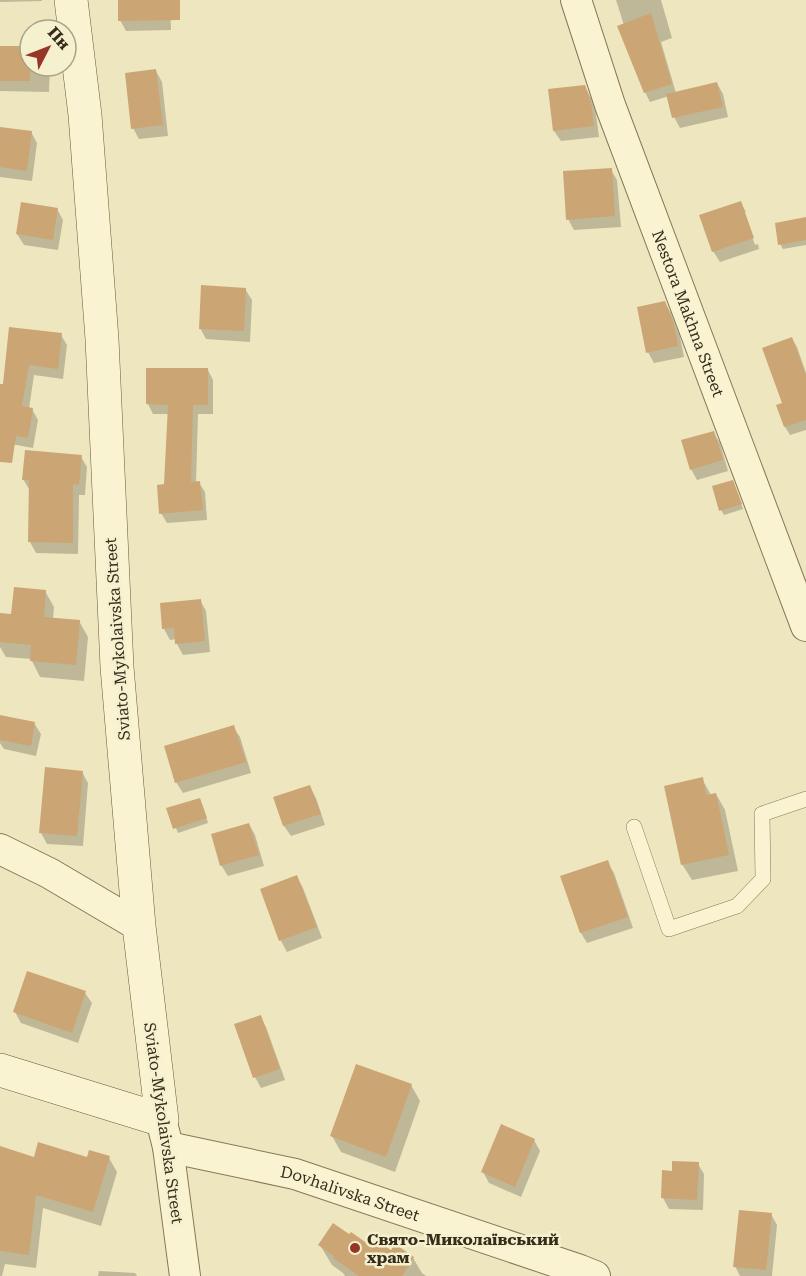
<svg xmlns="http://www.w3.org/2000/svg" width="806" height="1276" font-family="'Roboto Serif',serif">
<rect width="100%" height="100%" fill="#eee6bf"/>
<path fill="#0003" d="M 0,0 L 42,0 L 42,1 L 0,2 Z
M 119,0 L 170,0 L 171,30 L 126,31 L 120,20 Z
M 616,0 L 661,0 L 672,38 L 661,42 L 676,93 L 717,83 L 723,94 L 728,117 L 680,128 L 674,117 L 669,96 L 650,102 L 645,92 Z
M 0,47 L 30,48 L 30,66 L 50,66 L 49,92 L 0,91 Z
M 156,71 L 162,82 L 168,136 L 139,139 L 133,128 Z
M 585,87 L 591,98 L 596,114 L 599,137 L 561,141 L 554,131 Z
M 0,129 L 31,132 L 37,143 L 32,181 L 0,177 Z
M 611,170 L 617,180 L 621,227 L 574,230 L 568,219 Z
M 741,203 L 746,212 L 744,212 L 755,245 L 758,244 L 759,249 L 720,262 L 713,251 Z
M 57,209 L 63,220 L 58,250 L 24,245 L 17,234 Z
M 806,223 L 806,245 L 783,249 L 780,244 Z
M 245,289 L 252,300 L 250,342 L 206,339 L 200,328 Z
M 665,303 L 671,313 L 680,337 L 684,357 L 654,363 L 648,352 Z
M 61,335 L 67,345 L 63,379 L 34,375 L 29,409 L 32,409 L 38,420 L 33,448 L 0,442 L 0,387 L 4,386 Z
M 792,339 L 797,347 L 806,373 L 806,430 L 790,435 L 785,427 L 778,406 L 784,404 Z
M 147,369 L 208,370 L 213,380 L 213,414 L 198,414 L 196,483 L 199,483 L 205,492 L 207,520 L 167,523 L 161,513 L 166,485 L 169,414 L 153,414 L 148,404 Z
M 713,432 L 720,443 L 728,471 L 697,480 L 691,469 Z
M 81,457 L 87,467 L 85,495 L 79,495 L 78,554 L 36,553 L 30,542 L 30,491 L 23,479 Z
M 735,487 L 743,509 L 724,515 L 721,510 Z
M 45,591 L 54,607 L 53,619 L 79,621 L 88,637 L 84,681 L 40,677 L 31,659 L 6,657 L 0,647 L 0,614 L 13,615 Z
M 200,600 L 206,611 L 210,652 L 183,655 L 177,644 L 176,639 L 170,640 L 164,629 Z
M 34,723 L 41,734 L 36,756 L 4,749 L 0,743 L 0,726 Z
M 233,727 L 240,737 L 251,773 L 183,793 L 176,782 Z
M 82,772 L 88,783 L 83,846 L 47,844 L 41,833 Z
M 702,779 L 711,795 L 716,794 L 725,810 L 738,871 L 692,880 L 682,864 Z
M 310,787 L 316,798 L 325,825 L 291,836 L 284,826 L 275,798 Z
M 202,804 L 208,823 L 178,833 L 168,809 Z
M 249,824 L 255,835 L 264,866 L 228,876 L 221,865 Z
M 607,862 L 614,873 L 633,928 L 587,943 L 581,933 Z
M 297,877 L 303,888 L 322,938 L 287,952 L 281,941 L 262,890 Z
M 85,993 L 92,1003 L 78,1043 L 21,1023 L 15,1012 Z
M 260,1017 L 266,1027 L 285,1080 L 261,1088 L 255,1077 L 236,1025 Z
M 411,1085 L 420,1101 L 395,1172 L 341,1152 L 332,1136 Z
M 534,1140 L 540,1151 L 521,1197 L 489,1183 L 483,1172 Z
M 0,1148 L 35,1158 L 109,1158 L 117,1172 L 101,1226 L 43,1208 L 36,1268 L 5,1264 L 2,1276 L 0,1276 Z
M 698,1164 L 704,1174 L 703,1210 L 669,1209 L 663,1198 Z
M 771,1214 L 777,1225 L 772,1276 L 740,1276 L 735,1266 Z
M 320,1245 L 371,1248 L 391,1252 L 395,1246 L 413,1258 L 422,1273 L 426,1276 L 345,1276 L 343,1273 L 332,1265 Z
M 99,1271 L 135,1273 L 137,1276 L 98,1276 Z"/>
<path fill="#cca574" d="M 118,0 L 180,0 L 180,20 L 118,21 Z
M 651,13 L 672,84 L 644,93 L 617,26 Z
M 0,46 L 30,46 L 30,81 L 0,81 Z
M 156,69 L 163,125 L 131,129 L 125,73 Z
M 717,82 L 723,107 L 672,118 L 666,94 Z
M 585,85 L 591,102 L 594,126 L 553,131 L 548,89 Z
M 0,127 L 32,131 L 27,171 L 0,167 Z
M 612,168 L 615,216 L 566,220 L 563,171 Z
M 741,201 L 754,238 L 712,252 L 699,215 Z
M 21,202 L 58,208 L 53,240 L 16,234 Z
M 806,217 L 806,240 L 778,245 L 775,223 Z
M 201,285 L 246,288 L 244,331 L 199,329 Z
M 665,301 L 674,324 L 678,346 L 646,353 L 637,307 Z
M 9,327 L 62,333 L 58,369 L 29,365 L 22,406 L 33,408 L 28,438 L 16,436 L 12,463 L 0,462 L 0,384 L 3,384 Z
M 792,337 L 806,375 L 806,420 L 784,427 L 776,405 L 782,403 L 762,348 Z
M 146,368 L 208,368 L 208,405 L 193,405 L 191,482 L 200,481 L 203,510 L 159,514 L 157,485 L 164,484 L 168,405 L 146,404 Z
M 714,431 L 723,460 L 690,470 L 681,440 Z
M 25,450 L 82,455 L 79,485 L 73,484 L 73,543 L 28,542 L 29,480 L 22,480 Z
M 733,480 L 742,504 L 719,511 L 712,486 Z
M 14,587 L 46,590 L 44,617 L 80,620 L 76,665 L 30,661 L 31,645 L 0,642 L 0,613 L 11,614 Z
M 201,599 L 205,641 L 175,644 L 174,628 L 162,629 L 160,603 Z
M 0,715 L 35,722 L 31,746 L 0,740 Z
M 234,725 L 246,762 L 175,783 L 164,746 Z
M 45,767 L 83,771 L 77,836 L 39,833 Z
M 703,777 L 706,795 L 716,793 L 729,855 L 681,865 L 664,786 Z
M 310,785 L 321,814 L 283,826 L 273,797 Z
M 200,798 L 207,818 L 173,829 L 166,808 Z
M 249,823 L 259,855 L 220,866 L 211,834 Z
M 608,860 L 628,917 L 580,933 L 560,876 Z
M 297,875 L 317,927 L 279,941 L 260,889 Z
M 27,971 L 86,991 L 72,1033 L 13,1012 Z
M 261,1015 L 280,1069 L 253,1078 L 234,1024 Z
M 356,1064 L 412,1084 L 386,1157 L 330,1136 Z
M 501,1124 L 535,1139 L 515,1187 L 481,1172 Z
M 38,1142 L 87,1157 L 89,1150 L 110,1156 L 93,1212 L 36,1195 L 29,1255 L 0,1251 L 0,1146 L 34,1157 Z
M 672,1161 L 699,1162 L 697,1200 L 661,1198 L 662,1170 L 672,1171 Z
M 739,1210 L 772,1213 L 766,1270 L 733,1267 Z
M 333,1223 L 349,1234 L 351,1232 L 371,1246 L 375,1240 L 391,1250 L 395,1244 L 414,1257 L 402,1276 L 359,1276 L 333,1258 L 334,1256 L 318,1245 Z"/>
<g fill="none" stroke-linecap="round" stroke-linejoin="round">
<g stroke="#867757" stroke-width="16">
<path id="lane" d="M 634,827 L 669,929 L 737,906 L 763,879 L 762,814 L 806,799"/>
</g>
<g stroke="#867757" stroke-width="32">
<g id="street">
<path id="s1" d="M 576,0 L 610,105 L 806,626"/>
<path d="M 0,849 L 49,873 L 139,926"/>
<path d="M 164,1131 L 168,1147 L 185,1276"/>
<path id="s2" d="M 168,1147 L 295,1174 L 580,1270 L 595,1276"/>
</g>
</g>
<g stroke="#68583b" stroke-width="34">
<path id="secondary" d="M 0,1070 L 162,1120 L 139,926 L 117,667 L 102,339 L 85,115 L 71,0"/>
</g>
<use href="#lane" stroke="#f9f3d2" stroke-width="15"/>
<use href="#street" stroke="#f9f3d2" stroke-width="30"/>
<use href="#secondary" stroke="#f9f3d2" stroke-width="33"/>
</g>
<circle fill="#953627" stroke="#f5f0ce" stroke-width="2" cx="355" cy="1248" r="6"/>
<g text-anchor="middle" stroke-width="5" stroke-linejoin="round" paint-order="stroke">
<g font-size="16" fill="#352c1c" stroke="#f5f0ce">
<text dy="6" stroke="none"><textPath href="#s1" startOffset="333">Nestora Makhna Street</textPath></text>
<text transform="translate(117 639) rotate(-94)" y="6">Sviato-Mykolaivska Street</text>
<text transform="translate(164 1123) rotate(82)" y="6">Sviato-Mykolaivska Street</text>
<text dy="6" stroke="none"><textPath href="#s2" startOffset="188">Dovhalivska Street</textPath></text>
</g>
<g font-size="16" font-weight="bold" fill="#352c1c" stroke="#f5f0ce" text-anchor="start">
<text x="367" y="1245">Свято-Миколаївський<tspan x="367" dy="18">храм</tspan></text>
</g>
</g>
<g transform="translate(48 48) rotate(48)"><circle r="28" fill="#f5f0ce" stroke="#a8a287" stroke-width="1.5"/>
<path d="M0-4.5L10 22L0 15L-10 22Z" fill="#953627"/>
<text y="-9" font-size="16" font-weight="bold" text-anchor="middle" fill="#352c1c">Пн</text>
</g>
</svg>
